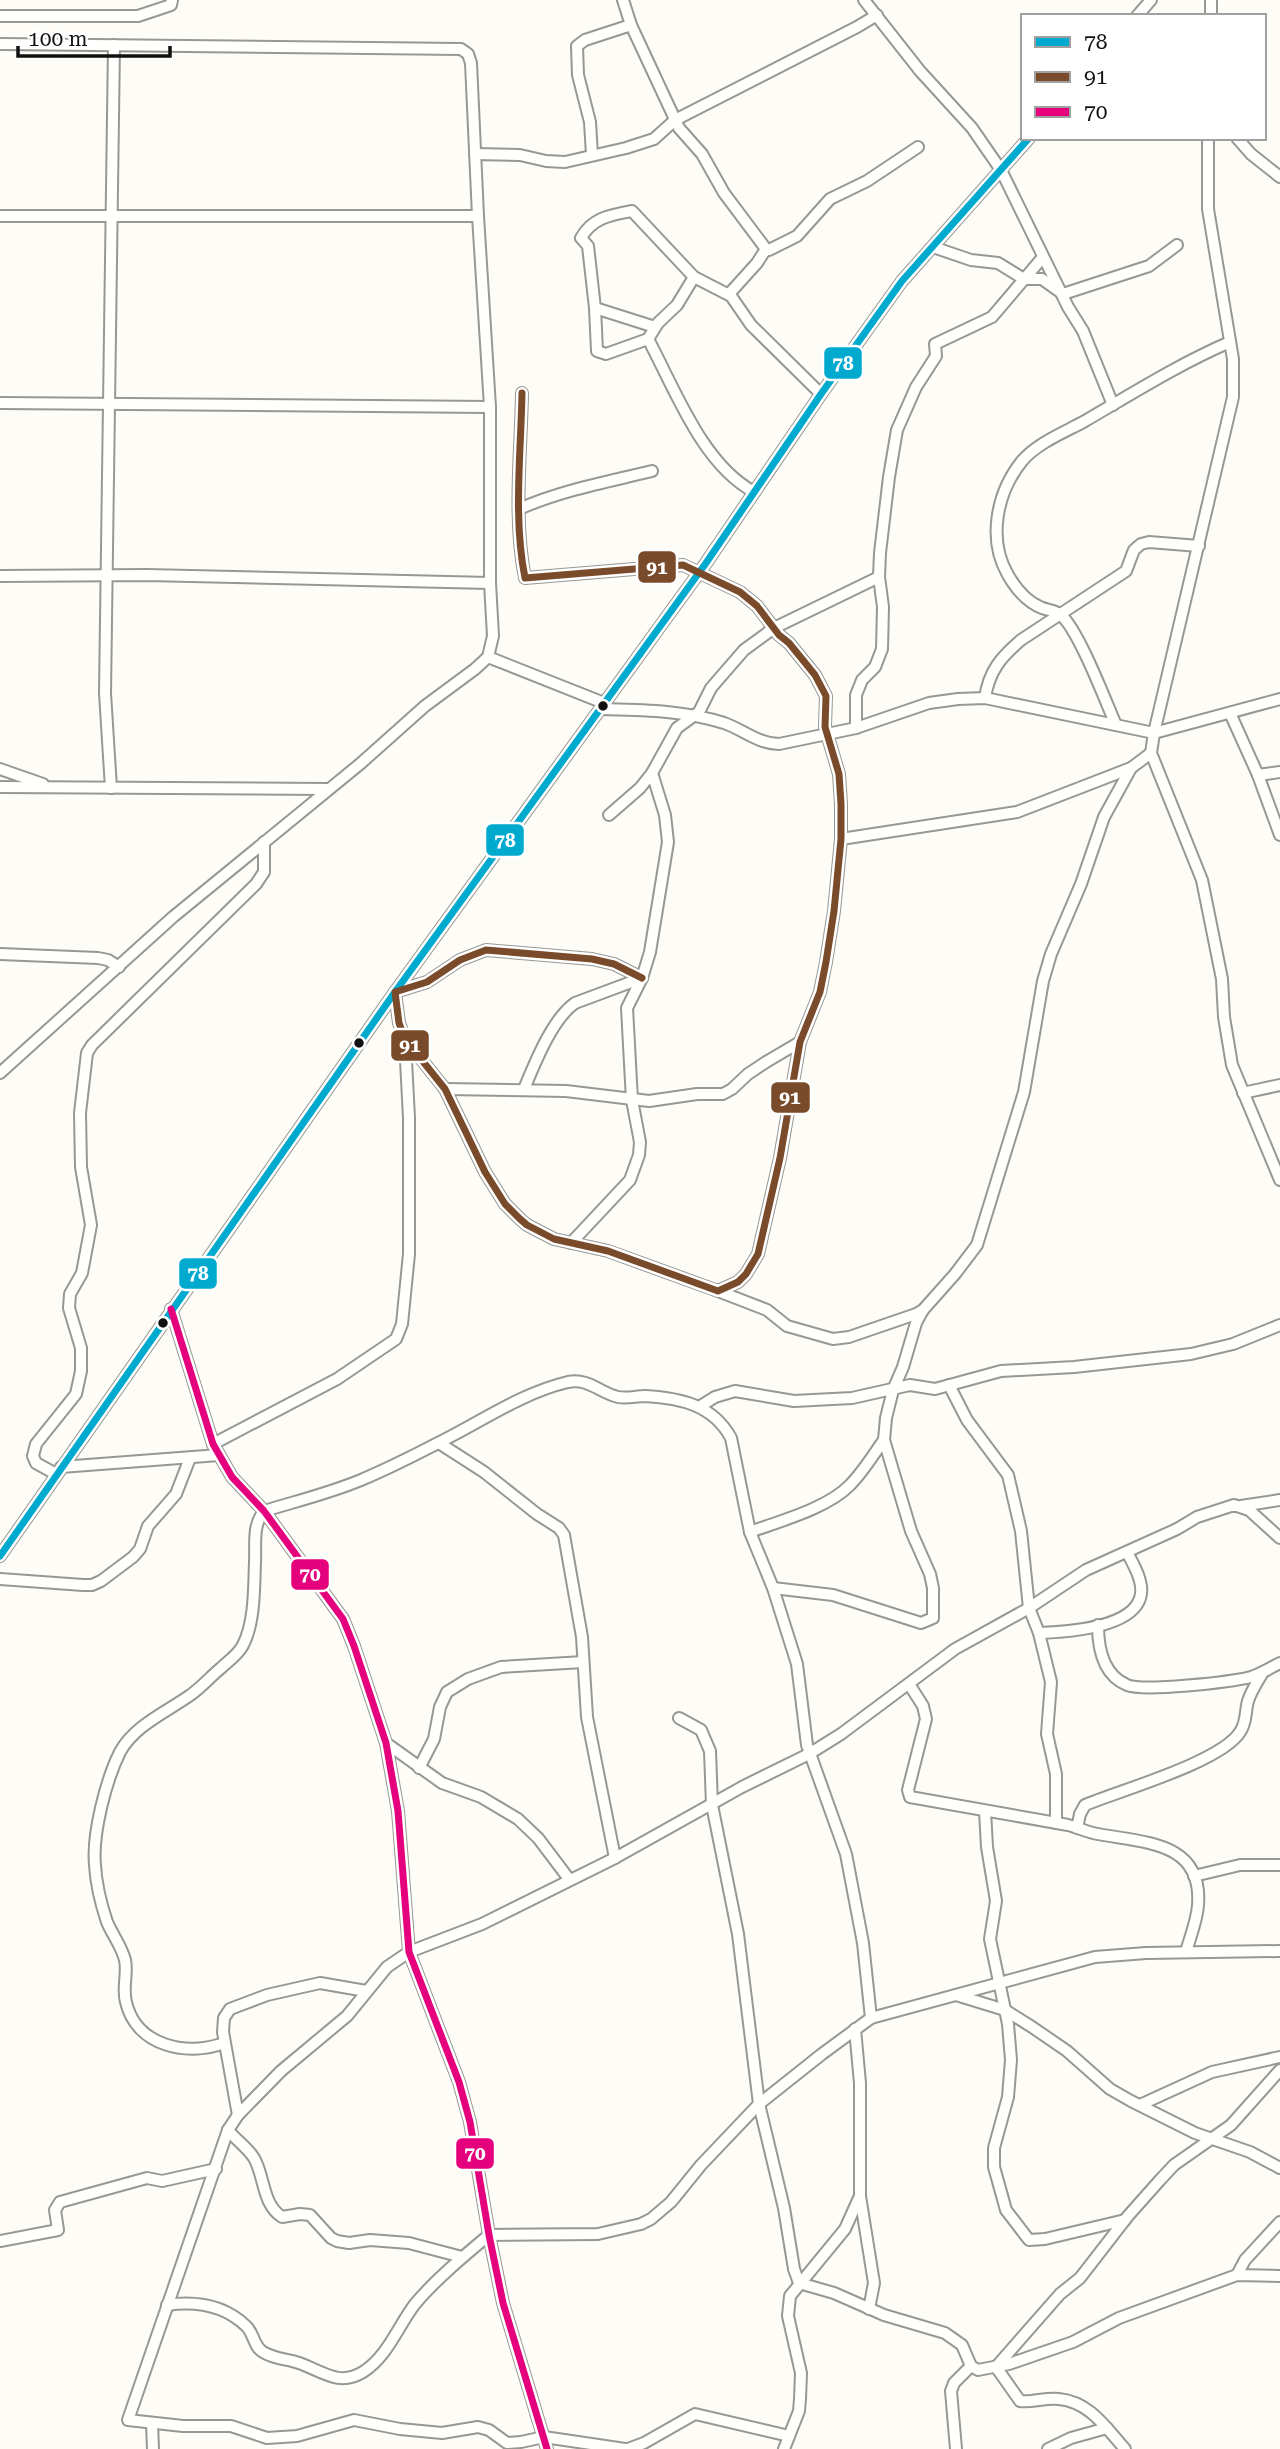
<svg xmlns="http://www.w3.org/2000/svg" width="1280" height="2449" font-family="'Roboto Serif',serif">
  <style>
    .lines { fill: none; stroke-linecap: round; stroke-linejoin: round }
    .minor-casing { stroke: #979795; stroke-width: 14 }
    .minor { stroke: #fffffe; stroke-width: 10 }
    .bus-1-casing { stroke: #fff; stroke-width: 12 }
    .bus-2-casing { stroke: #fff; stroke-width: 12 }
    .bus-3-casing { stroke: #fff; stroke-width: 12 }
    .bus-1 { stroke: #00a9ce; stroke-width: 7 }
    .bus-2 { stroke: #7a4b2a; stroke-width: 7 }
    .bus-3 { stroke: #e5007d; stroke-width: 7 }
    .bus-dot { fill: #111; stroke: #fff; stroke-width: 2.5 }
    .line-badge { stroke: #fff; stroke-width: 2.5 }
    .badge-label { font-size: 19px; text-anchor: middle; font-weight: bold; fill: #fff }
  </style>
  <rect width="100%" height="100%" fill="#fdfcf7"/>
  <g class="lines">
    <g class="minor-casing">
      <g id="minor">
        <path d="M623,0L631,25L679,128L702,154L724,193L766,249L769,250L797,236L830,199L867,181L918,147"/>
        <path d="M864,0L920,71L972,128L1001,170L1068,307L1083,331L1113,405"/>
        <path d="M0,16H138L171,5L172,0"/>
        <path d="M1137,16L1151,0"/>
        <path d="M1211,16V0"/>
        <path d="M0,44L461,49L468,54L471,63L478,216L490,407V583L493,636L488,657L475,669L425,706L360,764L173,917L0,1073"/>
        <path d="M1208,138V209L1233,359V397L1154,733L1151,753L1202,880L1222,979L1224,1017L1232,1065L1280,1180"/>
        <path d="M1237,138L1251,154L1280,177"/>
        <path d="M475,154L520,155L546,161L565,162L626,148L654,139L675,120L857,27L877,15"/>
        <path d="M592,155L590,122L578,75L577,46L585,40L631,25"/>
        <path d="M0,216H478"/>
        <path d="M933,247L971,260L998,263L1024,279H1042L1063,294L1149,266L1177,245"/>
        <path d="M729,294L757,263L766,249"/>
        <path d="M595,308L597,351L606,354L648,339L658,323L677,305L694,277"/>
        <path d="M655,327L595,308L588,246L581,238C592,218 610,215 632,211L694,277L731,296L751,325L821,394"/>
        <path d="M648,339C675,389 702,464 754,492"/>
        <path d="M522,393C521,453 513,518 525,578L683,565L740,592L757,606L779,635L789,643L815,675L826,696L825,727L839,774L841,804V839L834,911L826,962L820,992L800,1042L780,1158L758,1254L746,1274L738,1282L718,1291L608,1251L554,1239L527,1225L520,1219L505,1204L485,1172L445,1089L405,1039L399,1023L395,992L427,982L460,960L486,950L592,959L614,964L642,978"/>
        <path d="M0,403L490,407"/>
        <path d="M519,509C562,490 607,482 652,471"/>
        <path d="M0,576L147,575L490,583"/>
        <path d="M488,657L604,703"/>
        <path d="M985,698C989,671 1001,657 1021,640L1126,571L1134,550L1141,544L1149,542L1199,546"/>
        <path d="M600,709C641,710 684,710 724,723C744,730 756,743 779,744L856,728L929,703L958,699L985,698L1154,733L1280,699"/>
        <path d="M1230,713L1258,775L1280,835"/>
        <path d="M1116,725C1105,700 1079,631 1061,615C1057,611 1048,610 1042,608C1027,602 1016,589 1008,575C987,539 997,492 1022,461C1037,443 1065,432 1085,421C1133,393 1179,364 1230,342"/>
        <path d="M856,728V695L862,680L875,667L882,649L883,607L879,577L880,553L889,477L897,430L916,387L936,356L935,344L992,317L1043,257"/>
        <path d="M0,769L43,784"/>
        <path d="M1258,775L1280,772"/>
        <path d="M0,787L327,789"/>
        <path d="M111,788L105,693L114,45"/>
        <path d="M609,815L640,788L652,773L677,728L699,712L711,688L744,650L774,628L879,577"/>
        <path d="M841,839L1017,812L1131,768L1151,753"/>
        <path d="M0,954L98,958L108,960L119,967"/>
        <path d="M445,1089L566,1091L649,1101L697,1094H723L732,1089L748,1074L766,1062L800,1042"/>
        <path d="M524,1089C535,1063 552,1019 575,1003L642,978"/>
        <path d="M1243,1093L1280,1085"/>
        <path d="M571,1243L630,1180L639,1155L640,1142L632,1100L627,1008L642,978L650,952L668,842L665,815L652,773"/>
        <path d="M718,1291L767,1310L787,1326L833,1339L849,1337L916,1314L923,1310L955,1274L977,1245L1024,1092L1043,981L1051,954L1081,884L1104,817L1131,768"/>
        <path d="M171,1309L213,1444L232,1477L264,1511L343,1619L354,1646L386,1743L398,1811L409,1952L459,2082L470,2122L489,2235L503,2303L547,2449"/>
        <path d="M949,1385L967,1420L1008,1475L1021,1531L1029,1608L1039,1633L1051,1682L1047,1734L1056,1774V1823"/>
        <path d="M699,1407L715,1397L735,1391L794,1401L852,1398L910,1385L935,1389L1001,1371L1074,1367L1191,1354L1233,1344L1280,1325"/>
        <path d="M439,1443L484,1472L537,1514L559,1528L564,1535L582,1637L587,1717L615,1858"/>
        <path d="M213,1444L337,1379L396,1339L402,1324L409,1254V1118L405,1041"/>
        <path d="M61,1467L219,1455"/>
        <path d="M56,1474L36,1463L33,1456L36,1444L76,1394L81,1371V1348L69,1308L70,1294L82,1273L91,1225L81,1167L80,1113L87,1053L92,1045L256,884L264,872V842"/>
        <path d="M1241,1506L1280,1500"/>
        <path d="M750,1532C780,1521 828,1508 850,1485C863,1472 873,1455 884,1440"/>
        <path d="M0,1556L395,992L706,563L821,394L902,281L1029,138"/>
        <path d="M0,1579L83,1585H92L101,1581L133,1557L140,1549L148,1526L176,1494L190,1458"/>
        <path d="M773,1588L833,1595L921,1623L933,1618V1588L930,1574L911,1531L884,1440L886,1418L893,1390L903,1367L916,1323L923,1310"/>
        <path d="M1098,1625C1098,1648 1103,1675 1127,1685C1143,1692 1231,1682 1251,1677C1261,1674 1270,1668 1280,1663"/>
        <path d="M1039,1633C1067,1632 1136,1628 1141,1594C1143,1580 1133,1564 1127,1552"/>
        <path d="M909,1684L923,1706L926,1719L908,1790L910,1797L1068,1825C1076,1827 1085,1831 1093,1833C1140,1843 1203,1839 1198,1905C1197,1921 1190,1937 1186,1952"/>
        <path d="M679,1718L701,1730L710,1751L712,1805L738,1934L759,2104L784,2208L794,2269L799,2283L834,2293L884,2315L945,2333L962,2345L971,2366L978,2370L1009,2364L1073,2342L1119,2318L1237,2275L1280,2276"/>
        <path d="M386,1743L442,1783L481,1797L518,1819L538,1838L569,1879"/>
        <path d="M419,1768L434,1739L440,1707L447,1692L468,1679L501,1667L583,1662"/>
        <path d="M985,1811L987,1847L996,1901L990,1939L1008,2024L1011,2060L1008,2097L994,2148V2167L1006,2210L1029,2240L1045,2239L1125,2220"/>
        <path d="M1077,1828L1080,1814L1085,1805C1121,1790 1221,1762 1240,1732C1247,1722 1245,1711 1248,1701C1251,1691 1258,1681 1263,1672"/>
        <path d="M1194,1876L1240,1865H1280"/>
        <path d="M956,1995L1005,2010L1032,2027L1067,2051L1110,2089L1131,2101L1195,2133L1250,2152L1280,2168"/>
        <path d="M855,2029L860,2083V2196L874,2283L869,2309"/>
        <path d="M224,2043C187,2057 136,2046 126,2002C122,1988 128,1974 125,1960C122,1947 112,1934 107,1922C101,1904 96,1884 95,1865C92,1834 106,1780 120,1752C134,1726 166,1712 189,1696C201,1688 210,1677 221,1668C228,1661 238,1655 243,1645C255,1622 254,1587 255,1562C256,1544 252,1526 264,1511C297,1501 330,1493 361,1480C387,1469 413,1456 438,1443C481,1422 521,1393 568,1382C589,1378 600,1393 618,1397C627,1399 636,1396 645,1396C681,1398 713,1405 731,1438L750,1532L773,1588L797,1664L807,1745L846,1854L863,1943L871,2018"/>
        <path d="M1142,2104L1212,2072L1280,2057"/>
        <path d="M238,2115L223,2032L224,2018L230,2009L267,1995L320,1983L366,1991"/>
        <path d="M228,2130C236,2140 248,2148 254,2158C265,2177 262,2204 282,2217L300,2214L310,2215L331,2238L337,2241L349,2243L370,2240L409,2243L462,2257"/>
        <path d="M0,2241L58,2230L55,2210L60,2202L147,2178L162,2181L216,2169"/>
        <path d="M1237,2275L1245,2260L1280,2222"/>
        <path d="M167,2305C195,2301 224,2305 246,2326C254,2333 253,2346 263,2352C274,2359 287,2359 299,2363C322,2371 339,2387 363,2372C388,2356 398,2326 415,2304C435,2280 465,2255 489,2235L598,2234L641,2224L651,2219L671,2202L701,2165L759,2104L822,2054L871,2018L1095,1957L1146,1953L1280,1951"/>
        <path d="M152,2423L153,2449"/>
        <path d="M625,2449L544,2437L521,2442L507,2443L489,2430L478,2427L442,2433L400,2429L354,2420L297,2436L267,2438L231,2426H183L128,2420L228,2130L238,2115L281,2071L347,2016L387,1967L409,1952L482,1924L615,1858L742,1787L809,1754L841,1734L955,1649L1029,1608L1086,1570L1177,1529L1197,1517L1234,1505L1249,1510L1280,1538"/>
        <path d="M628,2449L644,2443L695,2414L789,2436"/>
        <path d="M784,2449L799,2411L800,2399L801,2373L788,2316L790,2296L845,2229L859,2198"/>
        <path d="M956,2449L951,2391L954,2383L971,2366"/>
        <path d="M1048,2449L1071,2438L1107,2428"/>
        <path d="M1125,2449C1106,2428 1090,2402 1059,2399C1046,2397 1032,2403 1020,2401L996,2367L1060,2294L1080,2278L1128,2216L1160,2180L1174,2165L1231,2125L1280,2070"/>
      </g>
    </g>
    <use href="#minor" class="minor"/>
    <g class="bus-1-casing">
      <path id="bus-1" d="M0,1556L395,992L706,563L821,394L902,281L1029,138"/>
    </g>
    <g class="bus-2-casing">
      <path id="bus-2" d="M522,393C521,453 513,518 525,578L683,565L740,592L757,606L779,635L789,643L815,675L826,696L825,727L839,774L841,804V839L834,911L826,962L820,992L800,1042L780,1158L758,1254L746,1274L738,1282L718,1291L608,1251L554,1239L527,1225L520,1219L505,1204L485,1172L445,1089L405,1039L399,1023L395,992L427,982L460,960L486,950L592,959L614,964L642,978"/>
    </g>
    <g class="bus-3-casing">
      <path id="bus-3" d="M171,1309L213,1444L232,1477L264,1511L343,1619L354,1646L386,1743L398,1811L409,1952L459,2082L470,2122L489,2235L503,2303L547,2449"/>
    </g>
    <use href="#bus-1" class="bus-1"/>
    <use href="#bus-2" class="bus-2"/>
    <use href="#bus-3" class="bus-3"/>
  </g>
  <g class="bus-dot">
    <circle cx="603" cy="706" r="6"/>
    <circle cx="359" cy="1043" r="6"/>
    <circle cx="163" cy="1323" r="6"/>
  </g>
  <g class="line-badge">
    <rect x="823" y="346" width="40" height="34" rx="7" fill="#00a9ce"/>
    <rect x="637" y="550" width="40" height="34" rx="7" fill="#7a4b2a"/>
    <rect x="485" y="823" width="40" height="34" rx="7" fill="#00a9ce"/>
    <rect x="390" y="1029" width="40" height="33" rx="7" fill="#7a4b2a"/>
    <rect x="770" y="1081" width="41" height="33" rx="7" fill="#7a4b2a"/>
    <rect x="178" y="1257" width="40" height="33" rx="7" fill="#00a9ce"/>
    <rect x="290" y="1558" width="40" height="33" rx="7" fill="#e5007d"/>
    <rect x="455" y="2137" width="40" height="33" rx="7" fill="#e5007d"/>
  </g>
  <g class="badge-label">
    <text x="843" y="370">78</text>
    <text x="657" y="574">91</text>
    <text x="505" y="847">78</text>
    <text x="410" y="1052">91</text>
    <text x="790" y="1104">91</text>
    <text x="198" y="1280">78</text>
    <text x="310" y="1581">70</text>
    <text x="475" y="2160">70</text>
  </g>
  <rect x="1021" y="14" width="245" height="126" fill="#ffffff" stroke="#a0a0a0" stroke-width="2"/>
  <rect x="1035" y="37" width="35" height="10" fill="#00a9ce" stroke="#a0a0a0" stroke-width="2"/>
  <text x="1084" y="49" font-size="21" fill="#111111">78</text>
  <rect x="1035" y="72" width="35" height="10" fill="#7a4b2a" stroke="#a0a0a0" stroke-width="2"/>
  <text x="1084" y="84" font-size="21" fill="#111111">91</text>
  <rect x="1035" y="107" width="35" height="10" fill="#e5007d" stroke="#a0a0a0" stroke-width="2"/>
  <text x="1084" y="119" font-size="21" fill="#111111">70</text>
  <path d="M18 46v10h152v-10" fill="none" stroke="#111111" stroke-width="3.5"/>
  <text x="28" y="46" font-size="21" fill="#111111" stroke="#ffffff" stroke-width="5" paint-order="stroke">100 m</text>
</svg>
